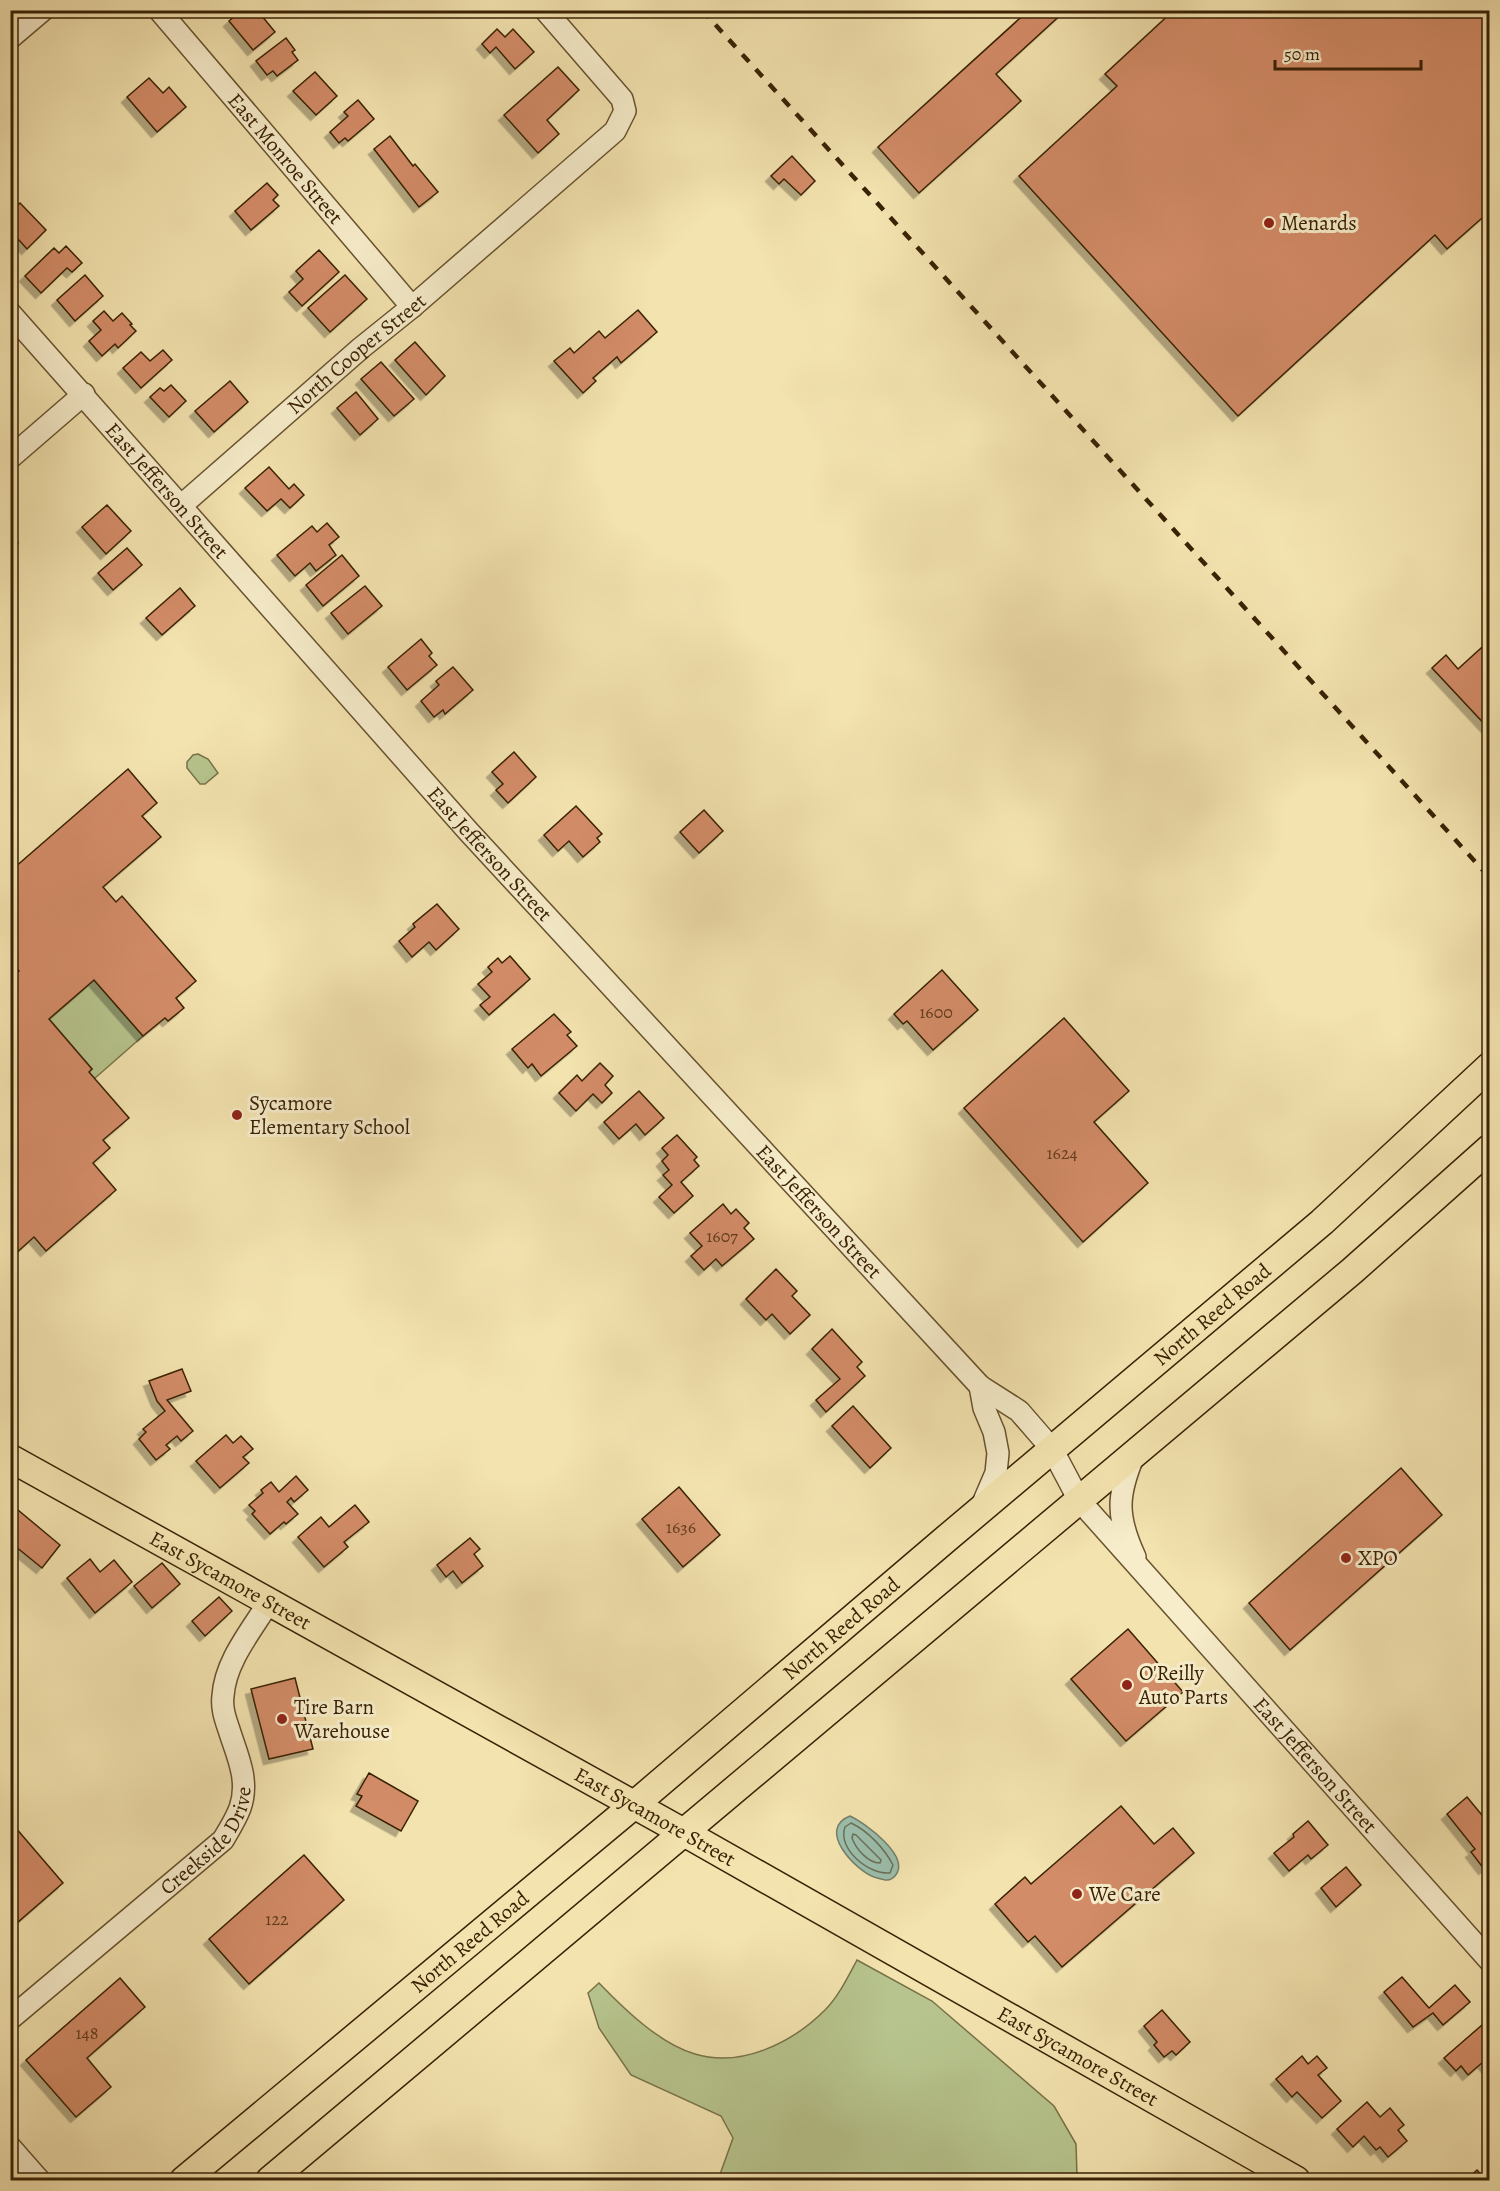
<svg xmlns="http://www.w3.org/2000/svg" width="1500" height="2191" font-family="Alegreya,serif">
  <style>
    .green { fill: #b7c48d; stroke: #787248; stroke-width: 1.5 }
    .water { fill: #9bbeac; stroke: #747f69; stroke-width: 1.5 }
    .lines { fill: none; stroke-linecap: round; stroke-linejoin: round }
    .shore { stroke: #6a7058; stroke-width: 1.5 }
    .building { fill: #d38c67; stroke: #392104; stroke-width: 1.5; filter: url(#shadow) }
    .minor-casing { stroke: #68522f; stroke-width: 24 }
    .major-casing { stroke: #392104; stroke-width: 30 }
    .minor { stroke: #f7edcb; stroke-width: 21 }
    .major { stroke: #f3e3af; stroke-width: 27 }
    .rail { stroke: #392104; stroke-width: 4.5; stroke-dasharray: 10 10; stroke-linecap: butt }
    .poi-dot { fill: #8f2418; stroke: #f7edcb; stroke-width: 2 }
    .labels { text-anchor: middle; stroke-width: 6; stroke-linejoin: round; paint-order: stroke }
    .number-label { font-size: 18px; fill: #603c1d }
    .street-label { font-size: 21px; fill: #392104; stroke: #f7edcb }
    .poi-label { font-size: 21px; fill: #392104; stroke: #f7edcb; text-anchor: start }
  </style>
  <defs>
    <filter id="shadow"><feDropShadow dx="-5.5" dy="5.5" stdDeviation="0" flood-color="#0004"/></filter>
  </defs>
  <rect width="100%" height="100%" fill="#f3e3af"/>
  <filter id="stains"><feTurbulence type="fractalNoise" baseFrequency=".00333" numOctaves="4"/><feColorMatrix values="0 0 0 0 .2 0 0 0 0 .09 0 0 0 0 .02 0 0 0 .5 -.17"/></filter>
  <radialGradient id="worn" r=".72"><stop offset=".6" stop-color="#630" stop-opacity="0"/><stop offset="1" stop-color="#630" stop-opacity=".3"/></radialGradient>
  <g class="green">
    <path d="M198,754L208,759L218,773L205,784H200L187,768V762L193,755Z"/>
    <path d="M94,980L143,1036L94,1079L89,1072L92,1069L49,1019Z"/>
    <path d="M857,1960L932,2001L1054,2106L1076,2144L1077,2176L1074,2180H718L733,2138L721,2116L631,2075L599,2028L588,1993L599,1983C624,2009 660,2044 695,2054C741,2068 792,2043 825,2010C838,1997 848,1977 857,1960Z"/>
  </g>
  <path class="water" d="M850,1816C865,1823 912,1857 895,1876C889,1883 882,1879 874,1877C855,1870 816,1829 850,1816Z"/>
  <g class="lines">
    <g class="shore">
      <path d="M851,1823C868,1831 884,1848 893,1865L890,1873C869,1875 837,1849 845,1827Z"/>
      <path d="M853,1834L856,1835L881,1860L880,1863C868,1863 856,1849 852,1838Z"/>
    </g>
  </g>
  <g class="building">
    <path d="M242,10H257L275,32L253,50L229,21Z"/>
    <path d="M1029,10H1066L996,74L1021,101L919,193L878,147Z"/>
    <path d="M1174,10H1238L1241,14L1244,10H1490V211L1447,249L1435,235L1238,416L1019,176L1117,86L1105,74Z"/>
    <path d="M497,29L505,37L513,29L534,52L515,69L496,47L490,53L482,44Z"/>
    <path d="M286,38L295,50L292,52L298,60L277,76L273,71L267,75L256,61Z"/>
    <path d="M558,67L579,90L547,120L559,134L538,153L504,115Z"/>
    <path d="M315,72L337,96L316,115L293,91Z"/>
    <path d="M149,78L163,93L169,87L186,107L157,132L127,97Z"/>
    <path d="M358,100L374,119L348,141L345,138L339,143L330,132L348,116L344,112Z"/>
    <path d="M390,136L413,166L415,164L438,192L419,207L374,149Z"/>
    <path d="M792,156L815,181L801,195L784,179L779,184L771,176Z"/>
    <path d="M267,183L278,195L273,200L279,206L251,230L235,211Z"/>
    <path d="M20,203L46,230L27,249L19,240L10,248V212Z"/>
    <path d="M66,246L82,263L72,272L67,268L41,293L25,276L54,248L59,253Z"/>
    <path d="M319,250L339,272L302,306L289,292L303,279L296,271Z"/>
    <path d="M85,275L103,296L75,321L57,300Z"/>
    <path d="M345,275L367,299L330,332L308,308Z"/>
    <path d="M638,310L657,332L621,363L617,357L593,378L596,381L583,393L554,361L570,348L574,353L599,331L605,338Z"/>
    <path d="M104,311L113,321L122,313L132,324L130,325L136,331L118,348L115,344L102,356L89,341L101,330L93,321Z"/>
    <path d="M415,342L445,376L426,395L395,360Z"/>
    <path d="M163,350L172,360L141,388L123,368L141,352L150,361Z"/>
    <path d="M381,362L414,399L394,416L361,379Z"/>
    <path d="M230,381L248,402L214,432L195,411Z"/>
    <path d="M171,385L186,401L169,417L150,397L160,388L164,391Z"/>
    <path d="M356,392L378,419L360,435L337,408Z"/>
    <path d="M269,467L289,489L294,484L304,495L290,508L281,499L267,511L245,488Z"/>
    <path d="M107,505L131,531L106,554L82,527Z"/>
    <path d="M327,523L339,537L329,545L336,555L316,571L310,563L295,576L277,555L312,526L317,532Z"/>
    <path d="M10,534L18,543L10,549Z"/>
    <path d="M127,548L142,565L113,590L98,573Z"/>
    <path d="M342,555L359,576L323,606L306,585Z"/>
    <path d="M365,586L382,606L348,634L331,613Z"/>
    <path d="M180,588L195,606L162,635L146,618Z"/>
    <path d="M421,639L432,653L429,656L437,665L407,690L388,667Z"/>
    <path d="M1490,640V730L1432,668L1446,655L1458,669Z"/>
    <path d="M453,667L473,690L445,714L443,710L434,717L421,701L439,685L436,681Z"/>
    <path d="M514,752L536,777L508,803L496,790L503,784L492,772Z"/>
    <path d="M128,769L157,803L142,816L161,837L103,887L116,902L122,896L196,981L176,998L184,1008L168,1021L165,1018L143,1036L94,980L49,1019L92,1069L89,1072L129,1118L103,1140L110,1148L93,1163L116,1190L46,1251L34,1237L14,1255L10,1251V978L19,971L12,964L10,965V864L14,868Z"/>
    <path d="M576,806L602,834L597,838L600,842L583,857L569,841L558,851L544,835Z"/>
    <path d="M704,810L723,831L699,853L680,832Z"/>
    <path d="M437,904L459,929L436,950L429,942L412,957L399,941L415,927L413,924Z"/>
    <path d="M510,956L530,979L489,1015L480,1005L490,997L478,984L492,972L488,967L498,958L502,963Z"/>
    <path d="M942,970L978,1010L933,1050L907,1021L903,1024L894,1014Z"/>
    <path d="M554,1014L571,1032L567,1035L577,1046L541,1076L532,1064L528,1068L512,1049Z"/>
    <path d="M1064,1018L1129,1091L1094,1122L1148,1183L1083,1242L964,1108Z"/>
    <path d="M600,1063L613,1076L605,1085L612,1093L602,1103L593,1094L576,1111L559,1093L577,1075L582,1081Z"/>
    <path d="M639,1091L664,1118L645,1135L636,1124L619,1139L604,1122Z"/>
    <path d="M677,1135L697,1157L694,1160L699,1166L681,1182L693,1196L674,1213L659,1197L672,1185L663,1175L669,1170L662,1161L668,1155L662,1148Z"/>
    <path d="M723,1204L731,1214L736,1209L749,1223L744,1228L754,1239L722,1266L716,1259L704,1270L691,1256L702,1246L690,1233Z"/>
    <path d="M776,1269L797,1291L792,1296L810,1315L790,1334L772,1314L766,1320L746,1299Z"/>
    <path d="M832,1329L862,1362L857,1367L865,1376L826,1412L816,1400L840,1379L812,1349Z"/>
    <path d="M182,1369L191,1391L167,1400L193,1431L181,1441L177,1436L166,1445L170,1449L156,1460L139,1439L146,1432L143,1429L165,1411L157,1401L149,1381Z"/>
    <path d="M853,1406L891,1448L870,1468L832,1426Z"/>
    <path d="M226,1435L233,1443L241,1436L253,1449L243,1457L249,1463L220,1488L196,1461Z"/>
    <path d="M1401,1468L1442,1515L1290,1650L1249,1603Z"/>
    <path d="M296,1476L308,1490L294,1502L291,1498L287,1502L298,1514L286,1524L284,1522L270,1534L252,1514L255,1511L249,1505L263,1493L261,1490L271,1482L279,1492Z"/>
    <path d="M679,1487L720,1535L683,1567L642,1519Z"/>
    <path d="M12,1505L60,1545L42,1568L10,1542Z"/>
    <path d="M355,1505L369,1522L344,1542L348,1547L324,1567L298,1537L321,1517L329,1527Z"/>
    <path d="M470,1538L480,1549L474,1554L483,1566L462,1583L453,1571L446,1577L437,1565Z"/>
    <path d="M90,1559L100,1572L114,1560L132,1582L95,1613L67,1578Z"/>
    <path d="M162,1563L180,1584L152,1608L134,1586Z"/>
    <path d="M219,1597L232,1611L205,1636L192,1621Z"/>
    <path d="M1128,1629L1183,1692L1126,1741L1071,1679Z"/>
    <path d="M295,1678L313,1749L269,1759L251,1689Z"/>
    <path d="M369,1773L418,1801L401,1831L356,1806L362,1796L357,1794Z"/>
    <path d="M1467,1797L1486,1820L1490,1817V1865L1484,1869L1471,1852L1475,1849L1447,1814Z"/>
    <path d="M1121,1806L1154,1844L1173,1828L1194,1853L1062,1967L1035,1936L1028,1942L995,1904L1025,1877L1031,1884Z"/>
    <path d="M1308,1821L1328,1845L1311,1859L1308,1855L1289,1871L1274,1853L1294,1837L1293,1834Z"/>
    <path d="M15,1827L63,1883L10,1929V1831Z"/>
    <path d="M304,1855L344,1900L249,1984L209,1939Z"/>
    <path d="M1346,1867L1361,1885L1336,1907L1321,1888Z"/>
    <path d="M1402,1977L1429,2008L1455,1985L1470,2002L1443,2025L1433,2013L1413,2027L1384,1992Z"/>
    <path d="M120,1978L145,2007L87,2058L111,2087L76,2117L26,2060Z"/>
    <path d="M1162,2010L1190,2042L1176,2055L1172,2051L1164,2057L1154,2045L1157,2042L1144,2026Z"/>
    <path d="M1482,2025L1490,2033V2066L1488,2068L1483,2062L1468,2075L1461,2066L1456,2071L1444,2058Z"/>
    <path d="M1302,2056L1308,2064L1317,2056L1327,2068L1318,2075L1341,2101L1322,2118L1297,2092L1292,2097L1276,2079Z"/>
    <path d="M1367,2102L1380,2117L1390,2108L1404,2125L1398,2130L1407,2141L1388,2157L1380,2147L1376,2150L1364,2136L1353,2147L1337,2129Z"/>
    <path d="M1477,2170L1486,2180L1487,2179L1489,2180H1466Z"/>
  </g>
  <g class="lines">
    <g class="minor-casing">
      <g id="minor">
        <path id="s1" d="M159,10L412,307"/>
        <path d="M10,38L43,10"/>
        <path id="s2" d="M10,313L468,831L980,1386L1019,1411L1052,1449L1079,1500L1490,1961"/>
        <path d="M10,458L84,394"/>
        <path id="s3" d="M182,505L361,348L412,307L615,131L625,111L622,99L545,10"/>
        <path d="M980,1386L984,1408L994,1432L998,1453L996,1473L981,1508"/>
        <path d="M1134,1455C1117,1495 1116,1516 1135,1557"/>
        <path id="s4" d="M10,2019L223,1840C229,1830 236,1819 240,1808C249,1783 239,1759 231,1736C227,1723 221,1710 223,1696C225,1662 251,1631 269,1602"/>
        <path d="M10,2147L39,2180"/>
      </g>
    </g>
    <g class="major-casing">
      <g id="major">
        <path id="s5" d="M10,1458L683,1832L1296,2180"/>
        <path id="s6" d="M184,2180L634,1805L947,1538L1322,1222L1490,1066"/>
        <path d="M270,2180L1352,1271L1490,1148"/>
      </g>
    </g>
    <use href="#minor" class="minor"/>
    <use href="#major" class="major"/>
    <path class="rail" d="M702,10L1490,878"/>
  </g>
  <g class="poi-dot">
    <circle cx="1269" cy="223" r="6"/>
    <circle cx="237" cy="1115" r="6"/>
    <circle cx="1346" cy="1558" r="6"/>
    <circle cx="1127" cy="1685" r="6"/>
    <circle cx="282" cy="1719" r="6"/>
    <circle cx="1077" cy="1894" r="6"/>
  </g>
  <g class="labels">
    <g class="number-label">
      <text x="936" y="1018">1600</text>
      <text x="1062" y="1159">1624</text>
      <text x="722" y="1242">1607</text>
      <text x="681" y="1533">1636</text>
      <text x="277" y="1925">122</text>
      <text x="87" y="2039">148</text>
    </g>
    <g class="street-label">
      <text dy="7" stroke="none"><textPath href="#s1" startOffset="195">East Monroe Street</textPath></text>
      <text dy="7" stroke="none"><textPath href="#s3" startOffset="231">North Cooper Street</textPath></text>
      <text dy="7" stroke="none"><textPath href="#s2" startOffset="237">East Jefferson Street</textPath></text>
      <text dy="7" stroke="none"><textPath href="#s2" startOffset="723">East Jefferson Street</textPath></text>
      <text dy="7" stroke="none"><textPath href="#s2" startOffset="1209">East Jefferson Street</textPath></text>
      <text dy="7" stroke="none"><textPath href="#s6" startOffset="1344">North Reed Road</textPath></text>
      <text dy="7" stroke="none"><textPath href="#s5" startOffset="252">East Sycamore Street</textPath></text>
      <text dy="7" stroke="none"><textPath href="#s6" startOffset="858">North Reed Road</textPath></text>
      <text dy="7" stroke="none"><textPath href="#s2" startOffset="1956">East Jefferson Street</textPath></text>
      <text dy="7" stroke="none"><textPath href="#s5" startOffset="738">East Sycamore Street</textPath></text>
      <text dy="7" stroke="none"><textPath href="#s4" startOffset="268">Creekside Drive</textPath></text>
      <text dy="7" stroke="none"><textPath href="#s6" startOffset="372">North Reed Road</textPath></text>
      <text dy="7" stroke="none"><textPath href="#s5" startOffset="1224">East Sycamore Street</textPath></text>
    </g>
    <g class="poi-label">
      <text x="1281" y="230">Menards</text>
      <text x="249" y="1110">Sycamore<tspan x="249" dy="24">Elementary School</tspan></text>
      <text x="1358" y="1565">XPO</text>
      <text x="1139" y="1680">O'Reilly<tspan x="1139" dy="24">Auto Parts</tspan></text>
      <text x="294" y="1714">Tire Barn<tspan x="294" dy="24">Warehouse</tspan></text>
      <text x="1089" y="1901">We Care</text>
    </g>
  </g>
  <rect width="1500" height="2191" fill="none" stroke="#f3e3af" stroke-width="36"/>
  <rect x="12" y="12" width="1476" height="2167" fill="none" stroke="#392104" stroke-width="3"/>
  <rect x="18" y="18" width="1464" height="2155" fill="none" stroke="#392104" stroke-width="1.5"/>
  <path d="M1275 60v9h146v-9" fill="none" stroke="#392104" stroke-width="3"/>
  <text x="1284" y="60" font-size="18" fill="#392104" stroke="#f7edcb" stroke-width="4.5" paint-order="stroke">50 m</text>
  <rect width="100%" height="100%" filter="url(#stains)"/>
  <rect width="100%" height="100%" fill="url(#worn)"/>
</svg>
